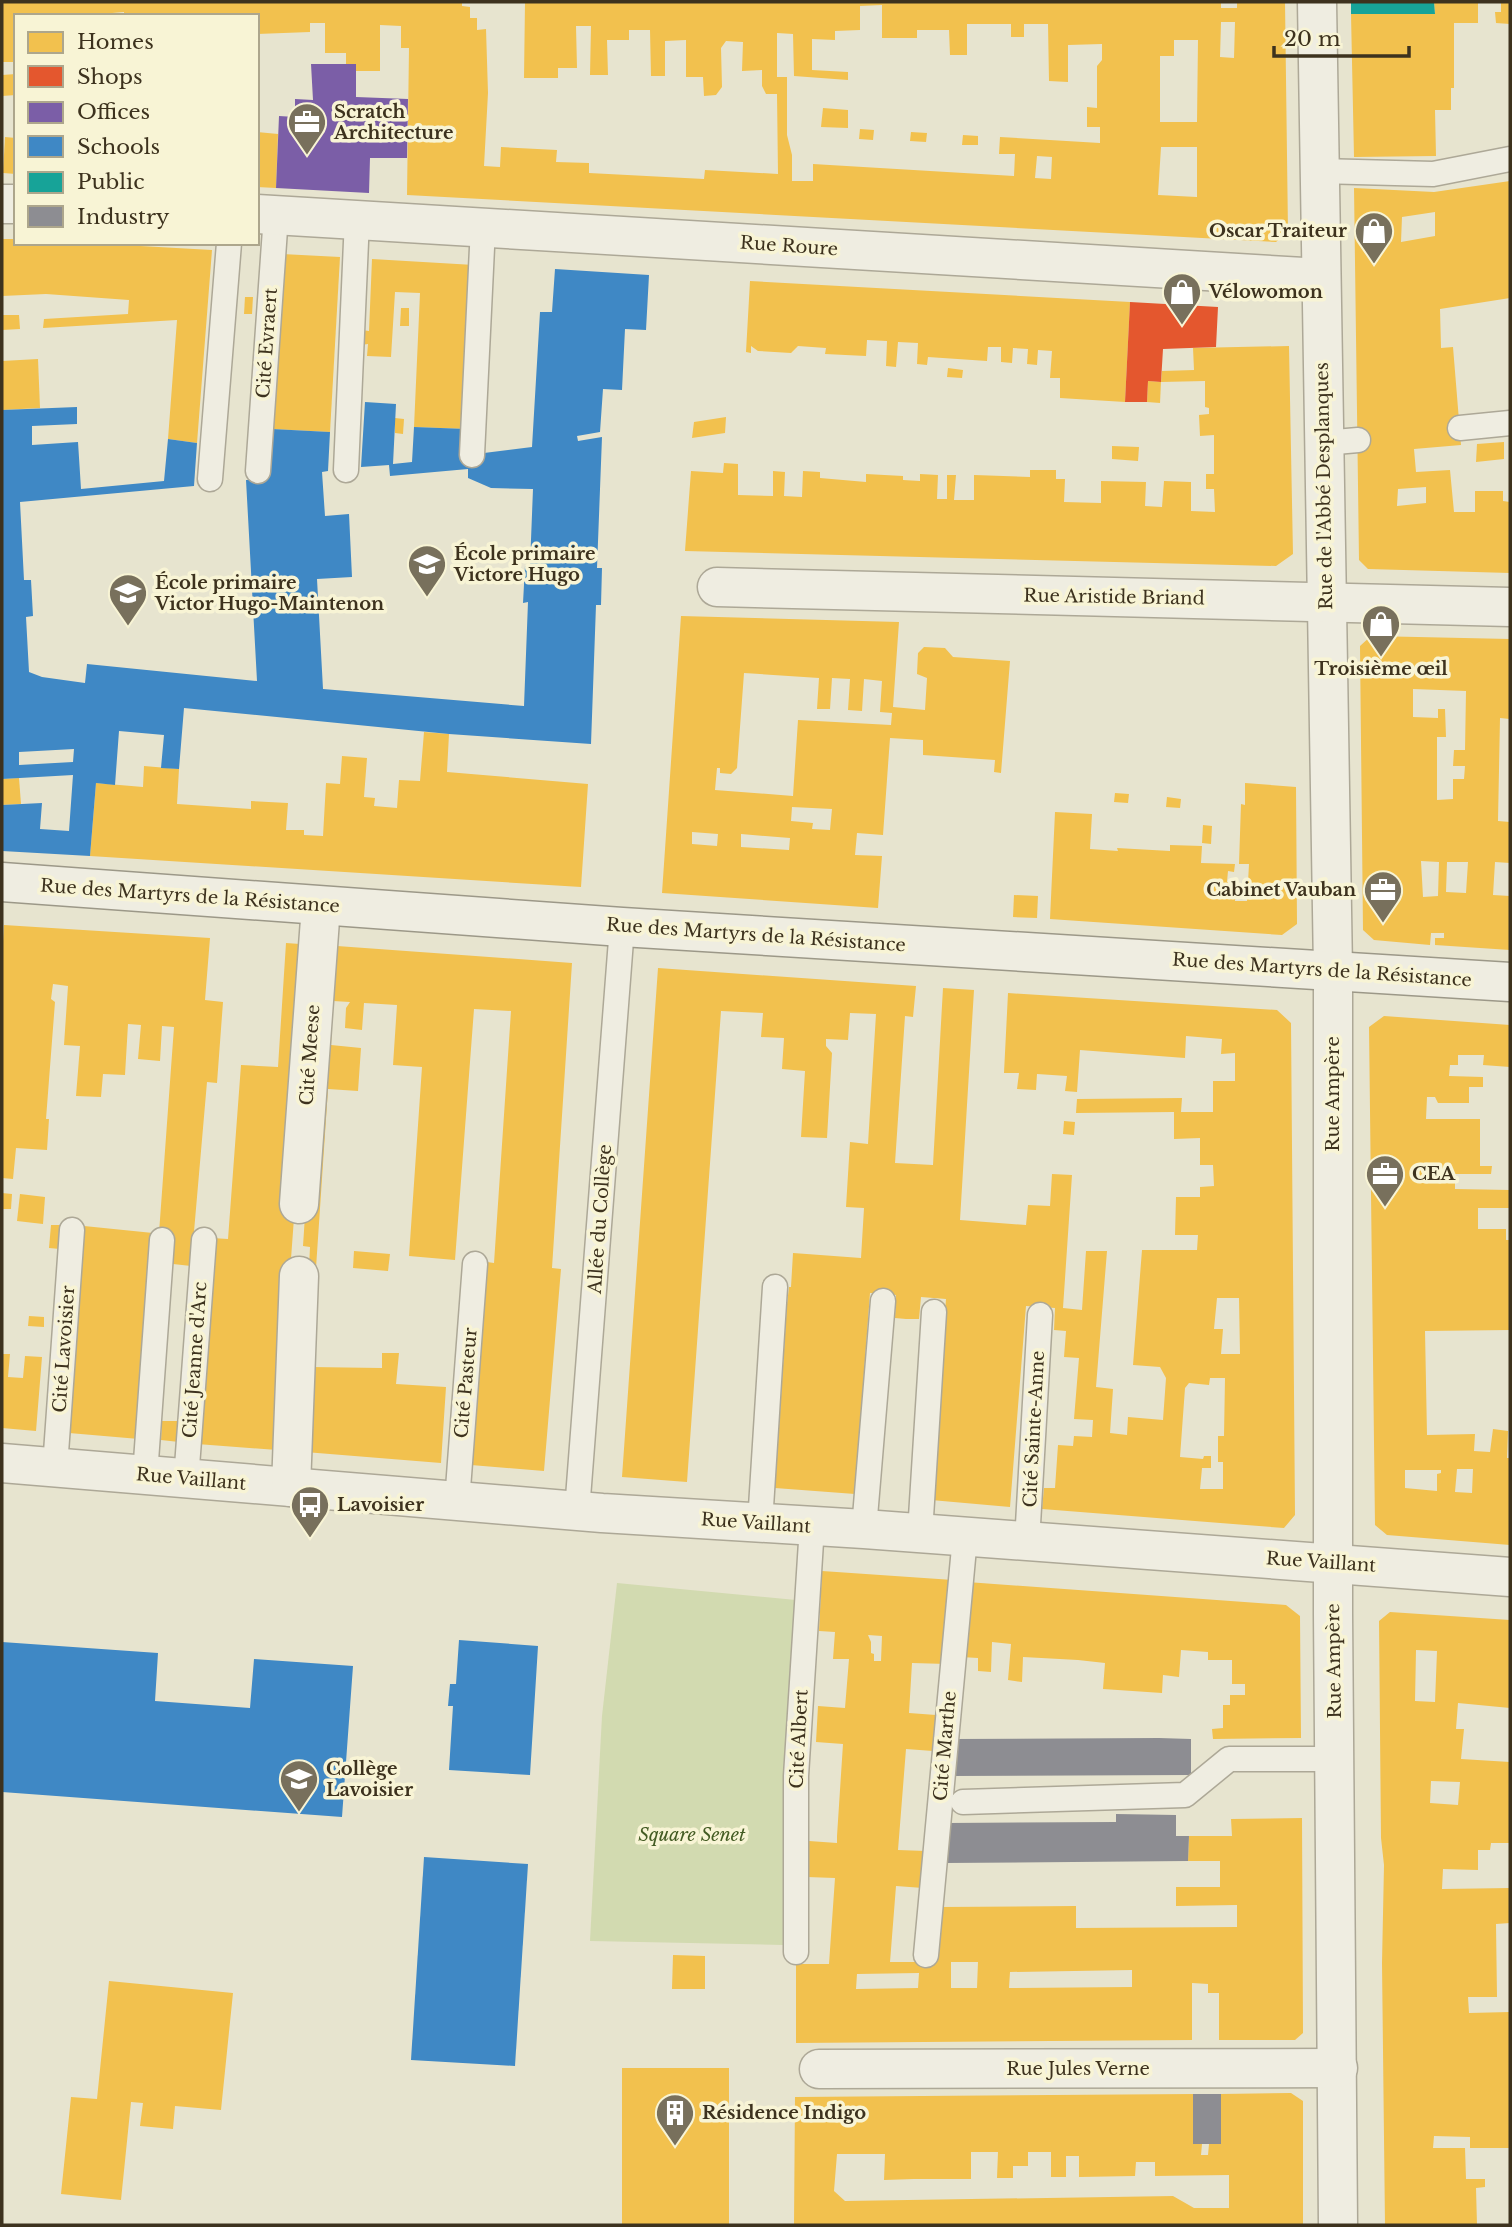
<svg xmlns="http://www.w3.org/2000/svg" width="1512" height="2227" font-family="'Libre Baskerville',serif">
  <style>
    .green { fill: #d2dab0 }
    .homes { fill: #f2c14e; fill-rule: evenodd }
    .shops { fill: #e4572e }
    .offices { fill: #7b5ea7 }
    .schools { fill: #3f88c5; fill-rule: evenodd }
    .public { fill: #17a398 }
    .industry { fill: #8d8d92 }
    .lines { fill: none; stroke-linecap: round; stroke-linejoin: round }
    .lane-casing { stroke: #ada897; stroke-width: 27 }
    .street-casing { stroke: #ada897; stroke-width: 41 }
    .secondary-casing { stroke: #9c9888; stroke-width: 41 }
    .lane { stroke: #efede1; stroke-width: 24 }
    .street { stroke: #efede1; stroke-width: 38 }
    .secondary { stroke: #efede1; stroke-width: 38 }
    .labels { text-anchor: middle; stroke-width: 7; stroke-linejoin: round; paint-order: stroke }
    .poi-label { font-size: 18px; font-weight: bold; fill: #3d321e; stroke: #f8f4d5; text-anchor: start }
    .street-label { font-size: 18px; fill: #3d321e; stroke: #f8f4d5 }
    .park-label { font-size: 18px; font-style: italic; fill: #435b23; stroke: #f8f4d5 }
  </style>
  <rect width="100%" height="100%" fill="#e7e4cf"/>
  <path class="green" d="M617,1583L796,1600L783,1945L590,1941L602,1716Z"/>
  <g class="homes">
    <path d="M2,2H462V6L470,7V18H477V30L486,29L488,93L484,166L500,167L501,147L557,150L556,162L589,163V173L704,179L705,170L778,174L777,94H766L762,86V70L742,71L743,42L726,41L721,48L722,87L716,95L704,96L703,77H686V40L665,41V76H651L650,30H629V40H607L608,75H590L591,26H576L577,68H558V78H524L525,2H1221V8H1237V2H1285L1288,232L1276,242L407,195L409,48H401V26L380,25V71H356V64L346,65V53H325V23H310V32L257,34V16H124V12L100,14L101,16H16V62H2ZM882,5V38H917V30H949L950,55H967V24H1011V37H1024V24H1048L1049,81L1068,82V45L1102,44V60L1097,66V108L1087,107V127H1100V143L1000,137L999,154H1015L1014,176L813,164V181H792V155L787,135V77H777V33L793,34L794,76L848,80V72L812,70V39L835,40V31L860,30V6ZM1221,22H1235L1234,58L1220,57ZM1174,40H1198L1197,122H1160V56H1174ZM1161,147H1197V197L1158,195ZM1037,156L1052,157L1051,179L1035,178Z"/>
    <path d="M1434,2H1478V23H1454V88H1451V110H1435L1436,156L1354,157L1351,14H1435Z"/>
    <path d="M1501,2H1510V24L1496,23L1495,12H1501Z"/>
    <path d="M16,74V95L2,96V75Z"/>
    <path d="M823,108L848,110V128L821,127Z"/>
    <path d="M860,129L874,130L873,140L859,139Z"/>
    <path d="M257,132L278,134L276,188L257,187Z"/>
    <path d="M911,132L927,133L926,142L910,141Z"/>
    <path d="M963,135L978,136V145H962Z"/>
    <path d="M5,137L16,138V174L3,173Z"/>
    <path d="M1510,181V298L1440,309L1441,348L1453,347L1461,445L1414,449L1416,472L1450,470L1454,512H1475V491H1503V501L1510,502V573L1368,569L1359,560L1354,188L1434,192ZM1435,212V236L1401,242L1402,217ZM1426,487V503L1397,506L1398,489Z"/>
    <path d="M2,239H16V243H87L212,250L197,443L168,439L177,320L43,328L44,319L128,314L129,300L46,294L2,296Z"/>
    <path d="M282,254L340,257L330,432L272,429Z"/>
    <path d="M372,259L474,265L467,429L414,427L420,293L395,292L391,357L367,356L368,344L361,345L362,330L369,331Z"/>
    <path d="M750,281L1130,302L1125,402L1060,398V378H1050L1052,351L1038,350L1037,365L1027,364L1028,349L1013,348L1012,363L1001,362V347H988L987,361L928,357L927,365L917,364L918,343L898,342L896,367L886,366L887,341L867,340L866,356L825,354L826,348L798,346L791,353L758,351L751,346V353L746,352Z"/>
    <path d="M245,297H253L252,314H244Z"/>
    <path d="M401,308H409V326H400Z"/>
    <path d="M2,315H19L20,329L2,330Z"/>
    <path d="M1289,346L1293,554L1276,566L685,551L691,471L723,473L724,463L738,464V495L773,496V471L785,472L784,496L802,497L803,471L820,472V478L866,482V474L903,476V480L920,481V474L938,475L937,499H947V475H956L954,500H974V475L1030,477V470H1056V479H1065L1064,502L1101,503V481L1146,482L1145,506L1162,507L1164,481L1191,482V511L1215,512L1214,489H1206V474H1214V435L1200,436L1199,415L1209,414V408L1205,407V381L1161,382L1162,371L1194,370L1193,348Z"/>
    <path d="M38,359L40,408L2,410V361Z"/>
    <path d="M948,368L963,370L962,378L947,377Z"/>
    <path d="M1148,381L1161,382L1160,403L1147,402Z"/>
    <path d="M726,417L725,433L692,438L694,422Z"/>
    <path d="M395,418L404,419L403,434L395,433Z"/>
    <path d="M1504,442V459L1476,462L1477,444Z"/>
    <path d="M1112,446L1139,447L1138,461L1112,459Z"/>
    <path d="M681,616L899,622L893,707L925,710L927,678L917,674L918,653L924,647L945,648L953,657L1010,661L1001,773L994,772L995,760L923,755V740L890,738L883,835L857,833L855,855L882,856L878,908L662,893ZM744,673L819,678L817,709H830L832,678L850,679L848,710L862,711L864,679L882,681L880,712L892,713L891,725L798,720L793,796L715,790L717,768H720V773L731,774L737,768ZM792,807L832,809L830,830L812,829L813,823L791,821ZM692,832L718,834L717,846L692,844ZM741,834L790,838L789,850L741,847Z"/>
    <path d="M1371,636L1510,639V719L1500,718L1498,821L1510,822V863L1495,862L1493,895L1510,896V950L1435,945V938H1444V933H1431L1430,945L1374,940L1363,930L1360,646ZM1413,689L1466,691L1465,750H1454L1453,766H1465L1464,779H1453V799L1437,800V737H1446L1445,709H1438V718L1413,717ZM1421,861L1439,862L1438,896L1423,897ZM1447,862H1468L1466,893L1446,892Z"/>
    <path d="M424,732L449,734L447,772L588,784L581,887L90,856L96,783L143,787L144,766L179,769L177,804L251,809V801L288,803L286,830H304V835L323,836L326,783L340,784L342,756L367,758L364,797L375,798L374,806L397,808L399,780L420,781Z"/>
    <path d="M19,778L21,804L2,805V779Z"/>
    <path d="M1245,783L1296,787L1297,924L1282,935L1050,919L1055,812L1092,814L1090,849L1118,851L1117,848L1170,851V845L1202,846L1201,863L1235,864L1234,872L1228,871L1227,882H1236L1235,901H1247L1249,864H1239L1241,804L1245,805Z"/>
    <path d="M1115,793L1129,794L1128,803L1114,802Z"/>
    <path d="M1167,797L1181,799L1180,808L1166,807Z"/>
    <path d="M1203,825L1212,826L1211,844L1202,843Z"/>
    <path d="M1014,895L1038,896L1037,918L1013,917Z"/>
    <path d="M4,925L210,938L205,1000L223,1002L217,1083L207,1082L191,1266L173,1264L174,1235L159,1233L174,1027L162,1026L160,1061L138,1059L141,1025L128,1024L125,1075L103,1074L101,1097L76,1096L80,1046L64,1045L68,986L53,984L51,999L55,1002L46,1119H49L47,1150L16,1148L13,1179L2,1178V958Z"/>
    <path d="M286,943L314,945L277,1450L197,1444L212,1238L228,1239L241,1065L278,1067Z"/>
    <path d="M337,946L572,963L552,1268L561,1269L544,1471L471,1465L487,1262L494,1263L511,1011L474,1009L455,1260L409,1256L422,1067L393,1065L397,1005L364,1003L362,1030L345,1028L346,1008L350,1002L333,1001L331,1045L361,1048L358,1091L328,1089L316,1268L309,1267L310,1247L303,1246L320,989L334,990Z"/>
    <path d="M658,968L916,986L913,1017L905,1016L895,1163L933,1165L943,988L974,990L960,1220L1026,1225L1028,1205L1050,1206L1052,1174L1072,1175L1063,1308L1082,1310L1086,1251H1107L1096,1387L1113,1389L1110,1433L1127,1435L1128,1417L1163,1420L1166,1378L1160,1367L1133,1365L1142,1250H1197L1198,1235H1175L1176,1197H1200V1187L1214,1186L1213,1165H1200V1138L1174,1139V1112L1076,1113L1077,1099L1182,1098L1181,1112H1213V1081H1235V1053L1221,1054L1222,1039L1186,1036L1185,1058L1080,1050L1077,1092L1065,1091L1067,1076L1037,1074L1036,1090L1017,1089L1019,1073H1004L1008,993L1277,1010L1291,1023L1295,1515L1284,1528L1042,1509L1044,1488H1055L1058,1445L1073,1446L1074,1436L1092,1437L1093,1420L1074,1419L1079,1358L1064,1357L1066,1331L1054,1330L1055,1308L1026,1306L1010,1507L931,1500L946,1299L921,1297L919,1319H906L895,1318L896,1295L870,1293L855,1494L775,1488L787,1304L789,1287H791L793,1253L861,1258L864,1208L846,1207L850,1142L868,1144L876,1014L850,1013L848,1040L826,1039V1046L832,1053L827,1138L801,1137L805,1071L782,1069L784,1038L761,1037L763,1013L721,1011L687,1482L622,1477ZM1217,1298H1239L1240,1354H1221L1223,1329H1214ZM1210,1378H1225L1224,1436H1218V1462H1223V1489H1200L1202,1468H1211V1456H1204L1203,1459L1180,1457L1185,1388L1189,1383L1209,1385Z"/>
    <path d="M1384,1016L1510,1025V1067L1483,1065L1484,1055H1458V1065H1450L1449,1076L1483,1077V1087H1469V1103H1438L1435,1097H1427L1426,1119H1480V1166H1492L1491,1174H1455V1189L1510,1190V1208H1478V1229H1506V1240H1510V1330L1425,1331L1427,1435L1475,1434L1474,1451L1490,1452L1493,1429L1508,1431L1507,1458H1510V1545L1387,1535L1375,1525L1369,1027ZM1457,1469H1473L1472,1493L1455,1492ZM1405,1470H1441V1473L1437,1474V1491L1405,1488Z"/>
    <path d="M1064,1121L1075,1122L1074,1135L1063,1134Z"/>
    <path d="M2,1193L12,1194L11,1209H2Z"/>
    <path d="M20,1194L45,1197L43,1224L17,1221Z"/>
    <path d="M51,1225H61L60,1249L49,1248Z"/>
    <path d="M84,1226L153,1233L139,1439L69,1433Z"/>
    <path d="M354,1251L390,1254L388,1271L353,1268Z"/>
    <path d="M29,1316L44,1317V1327L28,1326Z"/>
    <path d="M382,1353H399L396,1384L446,1387L441,1463L305,1452L310,1367L382,1368Z"/>
    <path d="M2,1354H10L8,1377L23,1378L25,1356L42,1357L36,1431L2,1428Z"/>
    <path d="M162,1421H180L179,1442L161,1440Z"/>
    <path d="M822,1571L953,1580L947,1664L912,1663L909,1713L936,1715L933,1751L906,1749L898,1850L926,1851L923,1888L896,1886L890,1962H936L940,1907L1076,1906V1928L1237,1927V1905L1176,1906V1887H1220V1861H1188L1189,1836H1232L1231,1819L1302,1818L1303,2033L1295,2040H1219V1993H1208V1984L1192,1983V2040L796,2043V1964H829L835,1878L807,1877L809,1841L837,1843V1836L843,1744L816,1742L818,1706L845,1708L849,1659H833L835,1632L819,1631ZM868,1635L882,1636L881,1661H874V1654L871,1653V1642ZM951,1962H978L977,1988H951ZM1132,1970V1987L1009,1988L1010,1972ZM919,1973L918,1988L856,1989L857,1974Z"/>
    <path d="M967,1582L1286,1605L1300,1616L1301,1738L1213,1739L1212,1729L1223,1728V1705H1230V1695H1245V1684H1232V1660H1208V1652L1181,1650L1179,1677L1163,1675L1162,1693L1103,1689L1105,1663L1078,1660L1023,1657L1022,1682L1008,1680L1011,1644L992,1642L991,1672L978,1671V1658L961,1657Z"/>
    <path d="M1390,1612L1510,1620V1708L1458,1703L1456,1729H1464L1461,1759L1510,1762V1843H1491L1490,1850H1478V1870L1443,1869L1442,1889L1510,1888V1923L1496,1924L1497,1997H1468L1469,2013L1510,2012V2148H1470V2137L1434,2136L1433,2148H1465L1466,2179H1485V2187L1476,2188L1477,2225H1385L1382,1963L1384,1865L1381,1838L1379,1621ZM1416,1650L1437,1651L1435,1702L1415,1701ZM1431,1781L1460,1782L1458,1805L1430,1803Z"/>
    <path d="M673,1955L705,1956V1989H672Z"/>
    <path d="M109,1981L233,1993L221,2110L175,2106L173,2129L140,2126L143,2103L131,2102L121,2200L61,2194L71,2097L97,2099Z"/>
    <rect x="622" y="2068" width="107" height="157"/>
    <path d="M1291,2093L1303,2101V2225H794L795,2097L1193,2094V2144H1202L1201,2155H1208L1209,2144H1221V2094ZM971,2152H998L997,2178H1013V2166H1028V2152H1051V2177H1066V2156H1079V2177L1135,2176L1136,2162H1155V2176L1229,2175V2208H1194L1173,2196L845,2201L834,2191L837,2154H885L884,2180L914,2179H971Z"/>
  </g>
  <path class="shops" d="M1130,302L1218,307L1216,347L1163,349L1161,382L1148,381L1147,402H1125Z"/>
  <path class="offices" d="M311,64H356V97L408,99L407,158H370L369,193L276,188L279,116L295,117V99L313,100Z"/>
  <g class="schools">
    <path d="M555,269L649,275L646,330L625,329L622,390L603,389L600,432L577,436L578,441L602,437L597,568H602L601,605H596L591,744L449,734L184,708L179,769L161,768L164,735L119,731L115,785L96,783L90,856L2,851V805L42,803L40,829L69,831L73,775L2,779V410L77,407V424L32,426V445L78,442L81,489L164,481L168,439L197,443L194,486L20,502L24,580H31L33,616L26,617L29,672L42,677L85,683L87,664L257,681L246,480L269,478L272,429L330,432L328,471L322,472L325,516L349,514L352,577L317,579L323,689L524,706L528,602L523,603L525,566L530,565L533,489L491,488L468,478V469L390,476L389,465L361,467L365,402L396,404L393,464L412,462L414,427L467,429L476,454L532,447L540,312H552ZM74,749L73,762L19,765V752Z"/>
    <path d="M459,1640L538,1646L530,1775L449,1770L453,1706H448L450,1684H456Z"/>
    <path d="M2,1642L158,1653L155,1701L250,1708L254,1659L353,1666L342,1817L2,1792Z"/>
    <path d="M424,1857L528,1864L515,2066L411,2060Z"/>
  </g>
  <path class="public" d="M1351,2H1434L1435,14H1351Z"/>
  <g class="industry">
    <path d="M1159,1738L1191,1739V1775L951,1776L954,1739Z"/>
    <path d="M1116,1814L1176,1815V1836H1189L1188,1861L944,1863L947,1823L1116,1822Z"/>
    <rect x="1193" y="2094" width="28" height="50"/>
  </g>
  <g class="lines">
    <g class="lane-casing">
      <g id="lane">
        <path d="M1319,171L1433,174L1510,159"/>
        <path d="M1460,428L1510,423"/>
        <path d="M1324,443L1358,440"/>
        <path d="M472,455L483,227"/>
        <path d="M346,470L357,219"/>
        <path d="M258,471L276,215"/>
        <path d="M210,479L229,243"/>
        <path d="M55,1467L72,1230"/>
        <path d="M145,1475L162,1240"/>
        <path d="M186,1480L204,1240"/>
        <path d="M457,1502L475,1264"/>
        <path d="M577,1511L622,927"/>
        <path d="M760,1523L775,1287"/>
        <path d="M864,1529L883,1301"/>
        <path d="M920,1533L934,1312"/>
        <path d="M1027,1542L1040,1315"/>
        <path d="M963,1802L1185,1795L1229,1759H1335"/>
        <path d="M796,1952V1776L812,1526"/>
        <path d="M926,1955L965,1537"/>
      </g>
    </g>
    <g class="street-casing">
      <g id="street">
        <path d="M1317,2L1333,970V1614L1338,2225"/>
        <path d="M2,204H16"/>
        <path d="M257,214L1321,278"/>
        <path d="M717,587L1510,607"/>
        <path d="M299,1204L321,906"/>
        <path d="M2,1463L602,1513L864,1529L1510,1577"/>
        <path d="M291,1487L299,1276"/>
        <path d="M819,2069L1338,2068"/>
      </g>
    </g>
    <g class="secondary-casing">
      <path id="secondary" d="M2,882L622,927L1510,982"/>
    </g>
    <use href="#lane" class="lane"/>
    <use href="#street" class="street"/>
    <use href="#secondary" class="secondary"/>
  </g>
  <defs>
    <g id="office-pin" transform="scale(2.0125)"><path d="M0 17L-7.5 6A9.5 9.5 0 1 1 7.5 6Z" fill="#78705c" stroke="#f8f4d5"/><path d="M-6-3h4V-5.5h4V-3h4V5H-6ZM-1-4.5V-3h2v-1.5ZM-6 0V1H6V0Z" fill="#fff"/></g>
    <g id="shop-pin" transform="scale(2.0125)"><path d="M0 17L-7.5 6A9.5 9.5 0 1 1 7.5 6Z" fill="#78705c" stroke="#f8f4d5"/><path d="M-5-2.5h2.3a2.7 3.5 0 0 1 5.4 0H5L5.5 6h-11ZM-1.5-2.5h3a1.5 2.3 0 0 0-3 0Z" fill="#fff"/></g>
    <g id="school-pin" transform="scale(2.0125)"><path d="M0 17L-7.5 6A9.5 9.5 0 1 1 7.5 6Z" fill="#78705c" stroke="#f8f4d5"/><path d="M0-5L7-2L0 1L-7-2ZM-4 1L0 2.5L4 1V4Q0 6-4 4Z" fill="#fff"/></g>
    <g id="bus-pin" transform="scale(2.0125)"><path d="M0 17L-7.5 6A9.5 9.5 0 1 1 7.5 6Z" fill="#78705c" stroke="#f8f4d5"/><path d="M-5-6H5V4H4V6H2V4H-2V6H-4V4H-5ZM-3.5-4V0h7V-4ZM-3.5 1.2v1.5H-2V1.2ZM2 1.2v1.5H3.5V1.2Z" fill="#fff"/></g>
    <g id="building-pin" transform="scale(2.0125)"><path d="M0 17L-7.5 6A9.5 9.5 0 1 1 7.5 6Z" fill="#78705c" stroke="#f8f4d5"/><path d="M-4-6H4V6H1V3H-1V6H-4ZM-2.5-4.3h1.7v1.8h-1.7ZM.8-4.3h1.7v1.8H.8ZM-2.5-1h1.7V.8h-1.7ZM.8-1h1.7V.8H.8Z" fill="#fff"/></g>
  </defs>
  <g fill-rule="evenodd">
    <use href="#office-pin" x="307" y="122"/>
    <use href="#shop-pin" x="1374" y="231"/>
    <use href="#shop-pin" x="1182" y="292"/>
    <use href="#school-pin" x="427" y="564"/>
    <use href="#school-pin" x="128" y="593"/>
    <use href="#shop-pin" x="1381" y="624"/>
    <use href="#office-pin" x="1383" y="890"/>
    <use href="#office-pin" x="1385" y="1174"/>
    <use href="#bus-pin" x="310" y="1505"/>
    <use href="#school-pin" x="299" y="1779"/>
    <use href="#building-pin" x="675" y="2113"/>
  </g>
  <g class="labels">
    <g class="poi-label">
      <text x="334" y="118">Scratch<tspan x="334" dy="21">Architecture</tspan></text>
      <text x="1347" y="237" text-anchor="end">Oscar Traiteur</text>
      <text x="1209" y="298">Vélowomon</text>
      <text x="454" y="560">École primaire<tspan x="454" dy="21">Victore Hugo</tspan></text>
      <text x="155" y="589">École primaire<tspan x="155" dy="21">Victor Hugo-Maintenon</tspan></text>
      <text x="1381" y="675" text-anchor="middle">Troisième œil</text>
      <text x="1356" y="896" text-anchor="end">Cabinet Vauban</text>
      <text x="1412" y="1180">CEA</text>
      <text x="337" y="1511">Lavoisier</text>
      <text x="326" y="1775">Collège<tspan x="326" dy="21">Lavoisier</tspan></text>
      <text x="702" y="2119">Résidence Indigo</text>
    </g>
    <g class="street-label">
      <text transform="translate(789 246) rotate(4)" y="6">Rue Roure</text>
      <text transform="translate(267 343) rotate(-86)" y="6">Cité Evraert</text>
      <text transform="translate(1324 486) rotate(-91)" y="6">Rue de l'Abbé Desplanques</text>
      <text transform="translate(1114 597) rotate(1)" y="6">Rue Aristide Briand</text>
      <text transform="translate(190 896) rotate(4)" y="6">Rue des Martyrs de la Résistance</text>
      <text transform="translate(756 935) rotate(4)" y="6">Rue des Martyrs de la Résistance</text>
      <text transform="translate(1322 970) rotate(4)" y="6">Rue des Martyrs de la Résistance</text>
      <text transform="translate(310 1055) rotate(-86)" y="6">Cité Meese</text>
      <text transform="translate(1333 1094) rotate(-90)" y="6">Rue Ampère</text>
      <text transform="translate(600 1219) rotate(-86)" y="6">Allée du Collège</text>
      <text transform="translate(64 1349) rotate(-86)" y="6">Cité Lavoisier</text>
      <text transform="translate(195 1360) rotate(-86)" y="6">Cité Jeanne d'Arc</text>
      <text transform="translate(466 1383) rotate(-85)" y="6">Cité Pasteur</text>
      <text transform="translate(1034 1429) rotate(-87)" y="6">Cité Sainte-Anne</text>
      <text transform="translate(191 1479) rotate(5)" y="6">Rue Vaillant</text>
      <text transform="translate(756 1523) rotate(4)" y="6">Rue Vaillant</text>
      <text transform="translate(1321 1562) rotate(4)" y="6">Rue Vaillant</text>
      <text transform="translate(1334 1661) rotate(-91)" y="6">Rue Ampère</text>
      <text transform="translate(799 1739) rotate(-87)" y="6">Cité Albert</text>
      <text transform="translate(945 1746) rotate(-85)" y="6">Cité Marthe</text>
      <text x="1078" y="2075">Rue Jules Verne</text>
    </g>
    <g class="park-label">
      <text x="692" y="1841">Square Senet</text>
    </g>
  </g>
  <rect width="1512" height="2227" fill="none" stroke="#3d321e" stroke-width="7"/>
  <rect x="14" y="14" width="245" height="231" fill="#f8f4d5" stroke="#ada68c" stroke-width="2"/>
  <rect x="28" y="32" width="35" height="21" fill="#f2c14e" stroke="#ada68c" stroke-width="2"/>
  <text x="77" y="49" font-size="21" fill="#3d321e">Homes</text>
  <rect x="28" y="66" width="35" height="21" fill="#e4572e" stroke="#ada68c" stroke-width="2"/>
  <text x="77" y="84" font-size="21" fill="#3d321e">Shops</text>
  <rect x="28" y="102" width="35" height="21" fill="#7b5ea7" stroke="#ada68c" stroke-width="2"/>
  <text x="77" y="119" font-size="21" fill="#3d321e">Offices</text>
  <rect x="28" y="136" width="35" height="21" fill="#3f88c5" stroke="#ada68c" stroke-width="2"/>
  <text x="77" y="154" font-size="21" fill="#3d321e">Schools</text>
  <rect x="28" y="172" width="35" height="21" fill="#17a398" stroke="#ada68c" stroke-width="2"/>
  <text x="77" y="189" font-size="21" fill="#3d321e">Public</text>
  <rect x="28" y="206" width="35" height="21" fill="#8d8d92" stroke="#ada68c" stroke-width="2"/>
  <text x="77" y="224" font-size="21" fill="#3d321e">Industry</text>
  <path d="M1274 46v10h135v-10" fill="none" stroke="#3d321e" stroke-width="3.5"/>
  <text x="1284" y="46" font-size="21" fill="#3d321e" stroke="#f8f4d5" stroke-width="5" paint-order="stroke">20 m</text>
</svg>
